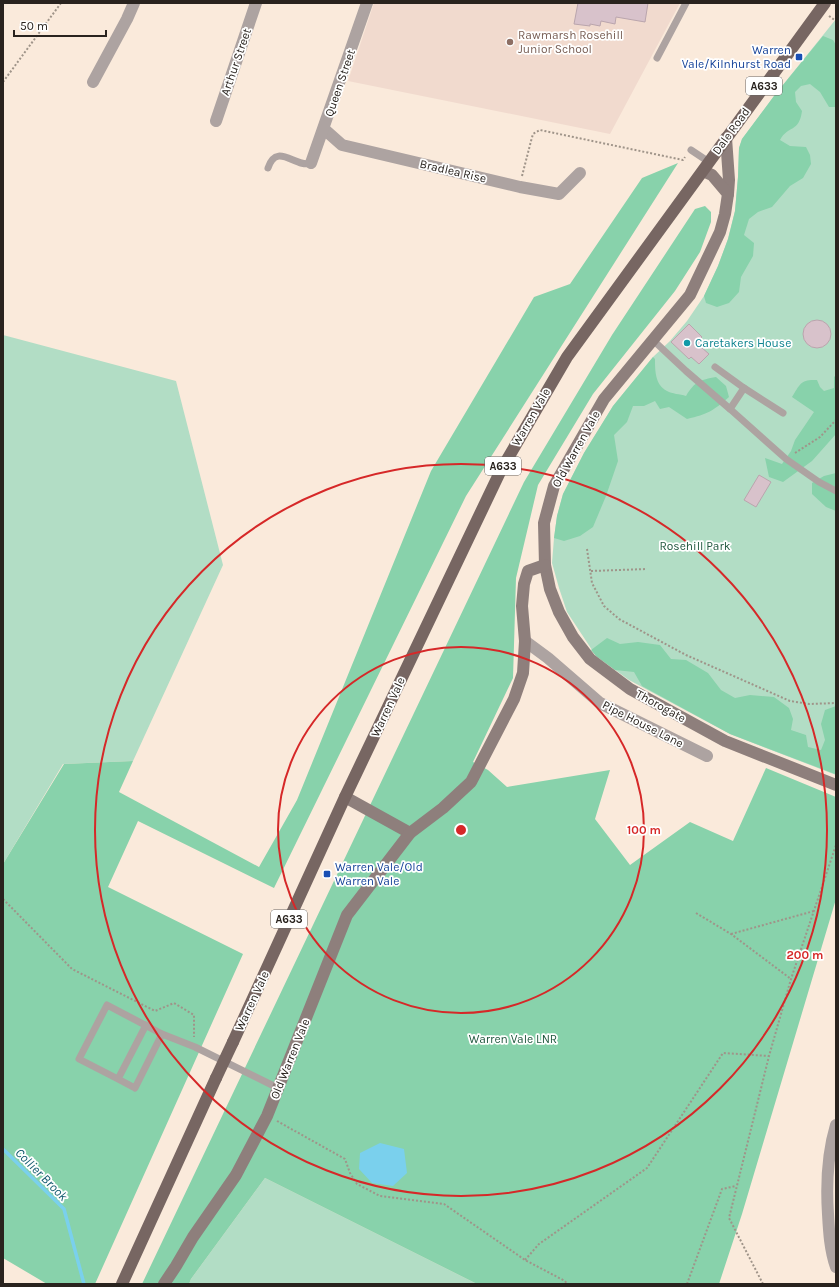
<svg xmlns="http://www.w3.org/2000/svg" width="839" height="1287" font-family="Karla,sans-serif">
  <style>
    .education { fill: #f1dace }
    .green { fill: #b2ddc5 }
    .forest { fill: #88d2ab }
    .water { fill: #7ad0ed }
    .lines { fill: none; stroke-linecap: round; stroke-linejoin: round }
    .stream { stroke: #7ad0ed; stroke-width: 3.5 }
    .building { fill: #d8c2cb; stroke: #baa5ad }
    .path { stroke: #9f9489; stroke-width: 2; stroke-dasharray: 2 2; stroke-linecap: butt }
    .lane { stroke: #ada3a1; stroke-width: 7 }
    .street { stroke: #ada3a1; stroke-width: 12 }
    .secondary { stroke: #8e7f7c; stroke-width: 12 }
    .primary { stroke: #776662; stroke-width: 12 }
    .primary-bridge { stroke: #776662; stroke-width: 12 }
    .ring { fill: none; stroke: #d62828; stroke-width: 2 }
    .education-dot { fill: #8d6e63; stroke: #fff; stroke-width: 1.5 }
    .transit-dot { fill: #1a4fb4; stroke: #fff; stroke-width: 1.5 }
    .culture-dot { fill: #0f9aa8; stroke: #fff; stroke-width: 1.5 }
    .labels { text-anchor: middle; stroke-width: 3.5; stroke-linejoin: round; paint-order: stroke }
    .shield { fill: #fff; stroke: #696562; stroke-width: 1 }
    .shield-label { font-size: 11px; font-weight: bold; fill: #29231e }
    .education-label { font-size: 12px; fill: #785e54; stroke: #fff; text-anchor: start }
    .transit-label { font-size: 12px; fill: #164399; stroke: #fff; text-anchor: end }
    .street-label { font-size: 12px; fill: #29231e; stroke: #fff }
    .culture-label { font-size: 12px; fill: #0d838f; stroke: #fff; text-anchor: start }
    .park-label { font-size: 12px; fill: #1f573d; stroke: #fff }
    .water-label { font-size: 13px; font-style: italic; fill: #125a6e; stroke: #fff }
    .centre { fill: #d62828; stroke: #fff; stroke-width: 2 }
    .ring-label { font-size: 12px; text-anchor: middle; font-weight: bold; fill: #d62828; stroke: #fff; stroke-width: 3.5; stroke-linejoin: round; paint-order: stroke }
  </style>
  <rect width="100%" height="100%" fill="#faeadb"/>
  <path class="education" d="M374,3H680L610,134L348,81Z"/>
  <g class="green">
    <path d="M836,19V775L730,734L629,680L596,656L567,612L559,588L552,563L554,538L557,516L563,494L584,453L613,406L653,357L670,341L687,321L704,296L718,266L728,239L735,211L738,177L739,148L742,139L774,96Z"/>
    <path d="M3,335L176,381L223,565L133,761L63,764L3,864Z"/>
    <path d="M265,1178L477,1284H189L191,1279Z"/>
  </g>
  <g class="forest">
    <path d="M823,36L833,40L836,45V107H829L820,92L810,84L801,86L795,92L796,102L802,111C799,133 788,125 780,140L790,146L806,147L810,155L811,164L803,178L790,186L772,207L758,212L749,219L744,235L754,243L753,256L741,277L739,292L729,303L717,307L706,303L704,296L718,266L728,239L735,211L738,177L739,148L742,139L774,96Z"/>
    <path d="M678,163L466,496L274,888L138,821L108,887L243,954L95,1284H47L3,1258V864L64,764L133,761L119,792L259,867L297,800L431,471L534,297L570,284L642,178Z"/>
    <path d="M705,206L711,212V222L700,252L675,291L593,394L538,485L516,578L513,678L473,762L488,770L507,787L610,770L595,819L630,865L690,822L733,841L766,768L836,797V899L742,1214L719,1284H477L265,1178L191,1279L189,1284H142L524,482L612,335L695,209Z"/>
    <path d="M653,357L655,359C655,370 655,385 667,391C672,394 680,394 686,396C695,381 700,380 716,377L726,386L729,397C713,411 708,414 687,419L669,407L660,409L655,401L644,406H633L627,422L614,435L618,461L606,496L593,527L580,536L564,541L554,538L557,516L563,494L584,453L613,406Z"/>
    <path d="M836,375V434L812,461L783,482L769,477L765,458L782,464L791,451L795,440L814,412L792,397C800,384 801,379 817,380L820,387L824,391L834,388V377Z"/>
    <path d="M836,473V511L826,507L812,494V483L824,476Z"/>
    <path d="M607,638L620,644L638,642L660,645L671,659L686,660L708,673L721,690L735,698L750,695L774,697L789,708L793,719L791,730L806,735L808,747L821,750L825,740L821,724L825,710L836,706L835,774L730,734L642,686L634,672L615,670L596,656L591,650Z"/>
  </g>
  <path class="water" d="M380,1143L404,1149L407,1173L393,1186L372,1183L359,1169L360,1153Z"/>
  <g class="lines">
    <path class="stream" d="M3,1149L64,1209L84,1284"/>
  </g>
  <g class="building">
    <path d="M578,3H648L645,22L616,17L615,24L601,21L600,26L590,24V26L574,24Z"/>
    <circle cx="817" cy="334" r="14"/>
    <path d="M689,324L702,337L698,341L703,345L701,347L709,354L699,364L691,357L689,359L671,342Z"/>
    <path d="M759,475L771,482L756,507L744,500Z"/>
  </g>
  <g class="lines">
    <g class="path">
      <path d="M829,16L836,21"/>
      <path d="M3,82L61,3"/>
      <path d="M522,176L531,141L533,134L540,130L683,160L685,157"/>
      <path d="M795,453L820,437L836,420"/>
      <path d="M587,549L592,583L604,606L619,619L686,655L790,701L809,704L836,703"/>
      <path d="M591,571L647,569"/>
      <path d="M3,899L72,969L155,1011L174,1003L194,1015V1037"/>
      <path d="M696,913L731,934L791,979"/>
      <path d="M731,934L814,911"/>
      <path d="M277,1121L345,1159L350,1173L357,1184L380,1196L444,1204L525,1260L565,1281L567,1284"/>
      <path d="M525,1260L539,1244L647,1168L723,1053L769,1056"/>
      <path d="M687,1284L722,1189L736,1186"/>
      <path d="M763,1284L729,1218L769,1056L791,979L836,845"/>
    </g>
    <g class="lane">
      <path d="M657,58L686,3"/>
      <path d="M691,150L709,162"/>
      <path d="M268,168C277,141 296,169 311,163"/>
      <path d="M654,341L686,371L730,409L744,388L783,413"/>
      <path d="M715,367L744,388"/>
      <path d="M730,409L786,459L819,482L836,491"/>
      <path d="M162,1034L195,1047L278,1088"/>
      <path d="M118,1079L79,1059L107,1005L162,1034L135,1088L118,1079L146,1025"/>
    </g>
    <g class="street">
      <path d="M93,82L127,19L134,3"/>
      <path d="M216,121L256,3"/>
      <path d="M324,129L342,145L520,187L559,194L580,173"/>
      <path d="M311,163L367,3"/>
      <path d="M525,641L548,658L600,703L707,756"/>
      <path d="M836,1125C827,1155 826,1183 828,1214C829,1232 830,1250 836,1267"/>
    </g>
    <g class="secondary">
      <path d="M726,138L729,180L728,194"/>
      <path d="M703,171L712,175L728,194L725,214L720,232L690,295L604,399L554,486L544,523L545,565L550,589L559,612L573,637L590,659L630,689L725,741L836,785"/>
      <path d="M345,797L410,833"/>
      <path d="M164,1284L176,1266L193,1237L236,1175L267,1116L347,915L410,833L443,808L471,782L514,699L523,673L525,641L522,606L524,584L528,571L545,565"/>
    </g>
    <g class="primary">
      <path d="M233,1042L345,797L501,470L567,357L825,3"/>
      <path d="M122,1284L216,1078"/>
    </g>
    <path class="primary-bridge" d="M216,1078L233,1042"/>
  </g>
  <g class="ring">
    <circle cx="461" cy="830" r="183"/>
    <circle cx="461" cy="830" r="366"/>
  </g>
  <circle class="education-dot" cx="510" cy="42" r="4"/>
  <g class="transit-dot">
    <rect x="795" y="53" width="8" height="8" rx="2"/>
    <rect x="323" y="870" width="8" height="8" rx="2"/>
  </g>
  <circle class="culture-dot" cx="687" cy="343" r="4"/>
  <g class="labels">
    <g class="shield">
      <rect x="746" y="77" width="36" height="18" rx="3"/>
      <rect x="485" y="457" width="36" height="18" rx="3"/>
      <rect x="271" y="910" width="36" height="18" rx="3"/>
    </g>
    <g class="shield-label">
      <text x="764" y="90">A633</text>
      <text x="503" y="470">A633</text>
      <text x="289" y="923">A633</text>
    </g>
    <g class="education-label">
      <text x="518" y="39">Rawmarsh Rosehill<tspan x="518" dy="14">Junior School</tspan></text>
    </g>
    <g class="transit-label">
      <text x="791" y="54">Warren<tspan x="791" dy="14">Vale/Kilnhurst Road</tspan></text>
      <text x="335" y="871" text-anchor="start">Warren Vale/Old<tspan x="335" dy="14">Warren Vale</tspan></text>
    </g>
    <g class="street-label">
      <text transform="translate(236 62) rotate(-71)" y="4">Arthur Street</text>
      <text transform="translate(340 83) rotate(-71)" y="4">Queen Street</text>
      <text transform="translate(731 131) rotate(-54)" y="4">Dale Road</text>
      <text transform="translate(453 171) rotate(13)" y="4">Bradlea Rise</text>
      <text transform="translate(531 417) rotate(-60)" y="4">Warren Vale</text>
      <text transform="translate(576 449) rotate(-61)" y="4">Old Warren Vale</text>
      <text transform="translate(661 706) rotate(29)" y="4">Thorogate</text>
      <text transform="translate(388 707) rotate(-65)" y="4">Warren Vale</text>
      <text transform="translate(643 724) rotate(27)" y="4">Pipe House Lane</text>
      <text transform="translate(252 1001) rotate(-65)" y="4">Warren Vale</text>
      <text transform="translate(290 1059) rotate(-68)" y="4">Old Warren Vale</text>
    </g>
    <g class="culture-label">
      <text x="695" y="347">Caretakers House</text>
    </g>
    <g class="park-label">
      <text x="695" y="550">Rosehill Park</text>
      <text x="513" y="1043">Warren Vale LNR</text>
    </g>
    <g class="water-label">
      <text transform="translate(42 1174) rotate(45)" y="5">Collier Brook</text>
    </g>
  </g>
  <circle cx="461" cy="830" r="6" class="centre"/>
  <g class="ring-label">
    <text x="644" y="834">100 m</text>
    <text x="805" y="959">200 m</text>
  </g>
  <rect width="839" height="1287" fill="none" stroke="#29231e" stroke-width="8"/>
  <path d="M14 30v6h92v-6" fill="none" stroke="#29231e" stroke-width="2"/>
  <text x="20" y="30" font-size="12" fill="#29231e" stroke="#ffffff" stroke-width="3" paint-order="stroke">50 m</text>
</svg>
